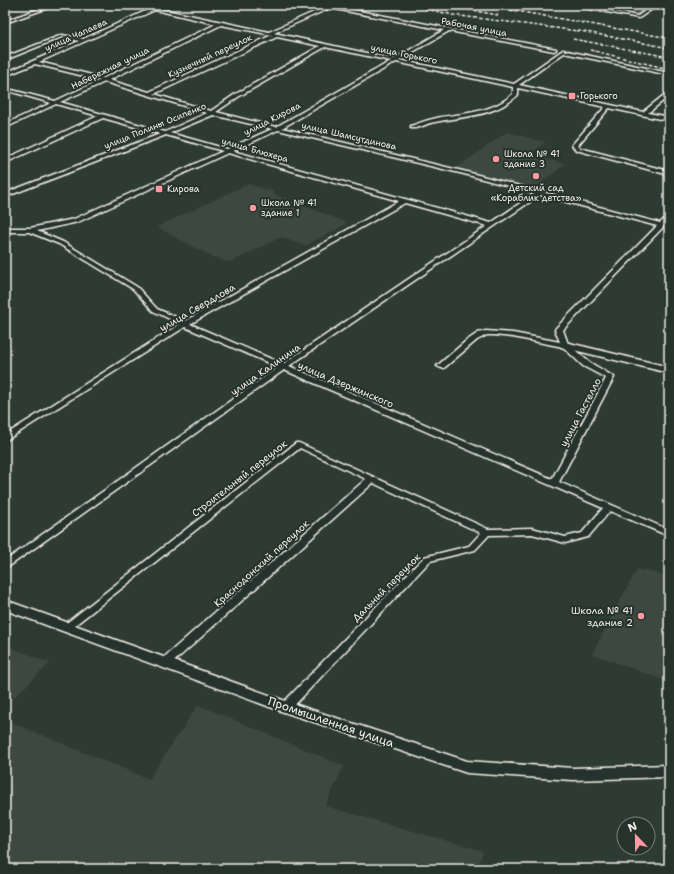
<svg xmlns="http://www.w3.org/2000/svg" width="674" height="874" font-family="'Shantell Sans',sans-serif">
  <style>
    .built { fill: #3c4841 }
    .green { fill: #48524c; stroke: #9ea29a }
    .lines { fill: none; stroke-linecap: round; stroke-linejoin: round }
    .street-casing { stroke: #f4f1e8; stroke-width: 3 }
    .secondary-casing { stroke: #f4f1e8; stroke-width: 3 }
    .street { fill: #26332d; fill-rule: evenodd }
    .secondary { fill: #26332d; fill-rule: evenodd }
    .rail { stroke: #f4f1e8; stroke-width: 1.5; stroke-dasharray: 3.5 2; stroke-linecap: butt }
    .poi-dot { fill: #ff9aa2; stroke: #26332d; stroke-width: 1.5 }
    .labels { text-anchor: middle; stroke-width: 4; stroke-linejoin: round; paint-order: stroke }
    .far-street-label { font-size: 9px; fill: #f4f1e8; stroke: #26332d }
    .far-poi-label { font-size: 9px; fill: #f4f1e8; stroke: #26332d; text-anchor: start }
    .street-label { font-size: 10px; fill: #f4f1e8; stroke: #26332d }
    .poi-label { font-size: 10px; fill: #f4f1e8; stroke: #26332d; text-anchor: end }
    .near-street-label { font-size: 12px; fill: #f4f1e8; stroke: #26332d }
  </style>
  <rect width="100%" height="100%" fill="#2e3b34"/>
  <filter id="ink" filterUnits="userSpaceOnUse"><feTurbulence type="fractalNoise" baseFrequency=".025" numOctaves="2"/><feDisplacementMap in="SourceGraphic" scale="8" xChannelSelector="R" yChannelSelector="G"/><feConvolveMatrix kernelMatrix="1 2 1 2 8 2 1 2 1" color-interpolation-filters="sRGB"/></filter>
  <g filter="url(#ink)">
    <g class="built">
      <path d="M507,132L545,142L530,155L565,164L535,188L456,168Z"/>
      <path d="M248,184L272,191L273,194L348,223L305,246L281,237L233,261L227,262L216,257L214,258L157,227Z"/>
      <path d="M637,569L643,571L645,570L669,578V682L592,654Z"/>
      <path d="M5,645L50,663L5,706Z"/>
      <path d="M198,705L344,766L325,806L483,851L477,869H5V720L149,779Z"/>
    </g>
    <path class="green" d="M590,5L600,6L602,5H648L635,16L588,7Z"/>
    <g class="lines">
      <g class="street-casing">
        <g id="street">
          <path d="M134,5H142L269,32L325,7L319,5H328L556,49V50L554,51L449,31L399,60L514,84L563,50L669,73V75L564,53L519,85L643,112L669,91V96L648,113L669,117V121L609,108L578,145L580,148L669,171V175L576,150L572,145L605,107L518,88V95C494,117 465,116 435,122C427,123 419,129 411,128V126C421,122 431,119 441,117C467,113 493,112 513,94V87L396,62L282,128L467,172L660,223L669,215V221L563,330L568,344L589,362L614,377L559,482L669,530V536L610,511L588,537L565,543L532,534L489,535L475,550L430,561L290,710L286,711L282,710L281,707L282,704L424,557L469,546L481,533L373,483L169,666L165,667L161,666L160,663L161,660L366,479L300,448L70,629L67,630L64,629L62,627L64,625L296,443H299L488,529L532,528L565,537L582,533L603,508L284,370L8,567L5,568V561L278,367L185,327L5,441V435L180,324L153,311L133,289L59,244L29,232H5V228H30L74,219L223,151L166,135L5,197V193L160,134L103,118L5,163V159L98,116L56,104L5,128V124L51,103L12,92V90L55,101L100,80L35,64L5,76V73L79,41L62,37L5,60V57L62,35L83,39L150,9ZM330,8L444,30L394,59L274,33ZM155,10L216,24L104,78L39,62ZM221,25L272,35L149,92L109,80ZM277,37L320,46L234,95L211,111L154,94ZM325,47L391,61L276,127L216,112L238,97ZM105,82L207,113L165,132L60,102ZM213,115L272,129L227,149L170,133ZM278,130L464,174L535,193L491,223L233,151ZM228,153L399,201L185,321L157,309L137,287L63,242L37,231L78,222ZM540,195L657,226L556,328L555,330L560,342L513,333L486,331L478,333L466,341L437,366L441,368H444L477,340L487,335H493L513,337L563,347L583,366L606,378L552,479L289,366ZM405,203L487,226L283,364L190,324Z"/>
          <path d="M569,5H578L638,16L653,5L669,8V10L655,7L639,18Z"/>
          <path d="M44,7L48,8L5,23V21Z"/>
        </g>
      </g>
      <g class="secondary-casing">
        <g id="secondary">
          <path d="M565,342L669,367V373L561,347L560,345L561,343Z"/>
          <path d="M5,600L291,703L467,761L573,768L669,765V777L573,780L467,773L281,711L5,610Z"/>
        </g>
      </g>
      <use href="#street" class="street"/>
      <use href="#secondary" class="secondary"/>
      <g class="rail">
        <path d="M409,5L453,15L586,32L669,48"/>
        <path d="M441,5L498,15"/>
        <path d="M483,5L669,38"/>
        <path d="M573,39L669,57"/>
        <path d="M590,50L669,69"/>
      </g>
    </g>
  </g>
  <g class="poi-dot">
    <rect x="568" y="92" width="8" height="8" rx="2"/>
    <circle cx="496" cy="159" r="4"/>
    <circle cx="536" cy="176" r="4"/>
    <rect x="155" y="185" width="8" height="8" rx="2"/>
    <circle cx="253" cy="208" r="4"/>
    <circle cx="641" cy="616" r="4"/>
  </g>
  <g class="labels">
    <g class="far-street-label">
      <text transform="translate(474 27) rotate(11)" y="3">Рабочая улица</text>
      <text transform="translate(76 35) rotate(-24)" y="3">улица Чапаева</text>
      <text transform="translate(404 54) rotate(12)" y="3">улица Горького</text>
      <text transform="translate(210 56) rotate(-25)" y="3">Кузнечный переулок</text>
      <text transform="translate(110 68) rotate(-26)" y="3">Набережная улица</text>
      <text transform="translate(272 119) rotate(-27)" y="3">улица Кирова</text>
      <text transform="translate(155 126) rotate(-22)" y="3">улица Полины Осипенко</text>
      <text transform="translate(349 136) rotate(13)" y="3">улица Шамсутдинова</text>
      <text transform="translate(255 150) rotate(16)" y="3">улица Блюхера</text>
    </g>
    <g class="far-poi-label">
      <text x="580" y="99">Горького</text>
      <text x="504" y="157">Школа № 41<tspan x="504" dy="10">здание 3</tspan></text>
      <text x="536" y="191" text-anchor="middle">Детский сад<tspan x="536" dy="10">«Кораблик детства»</tspan></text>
      <text x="167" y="192">Кирова</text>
      <text x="261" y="206">Школа № 41<tspan x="261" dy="10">здание 1</tspan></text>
    </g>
    <g class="street-label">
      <text transform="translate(197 307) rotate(-30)" y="4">улица Свердлова</text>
      <text transform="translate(265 369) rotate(-35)" y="4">улица Калинина</text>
      <text transform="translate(346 384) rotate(23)" y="4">улица Дзержинского</text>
      <text transform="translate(580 412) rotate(-62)" y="4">улица Гастелло</text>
      <text transform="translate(239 478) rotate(-38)" y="4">Строительный переулок</text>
      <text transform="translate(261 563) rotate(-42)" y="4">Краснодонский переулок</text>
      <text transform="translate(386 587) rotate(-45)" y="4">Дальний переулок</text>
    </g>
    <g class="poi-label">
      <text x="633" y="614">Школа № 41<tspan x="633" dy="12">здание 2</tspan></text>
    </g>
    <g class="near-street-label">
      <text transform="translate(331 722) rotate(19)" y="4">Промышленная улица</text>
    </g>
  </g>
  <rect width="674" height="874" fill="none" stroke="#26332d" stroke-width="20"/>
  <rect x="10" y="10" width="654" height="854" fill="none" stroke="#f4f1e8" stroke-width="1.5" filter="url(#ink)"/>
  <g transform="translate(636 836) rotate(338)"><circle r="19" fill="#26332d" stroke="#787f78"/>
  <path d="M0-3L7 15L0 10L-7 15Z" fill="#ff9aa2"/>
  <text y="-6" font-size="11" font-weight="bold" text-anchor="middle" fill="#f4f1e8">N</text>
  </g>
</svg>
